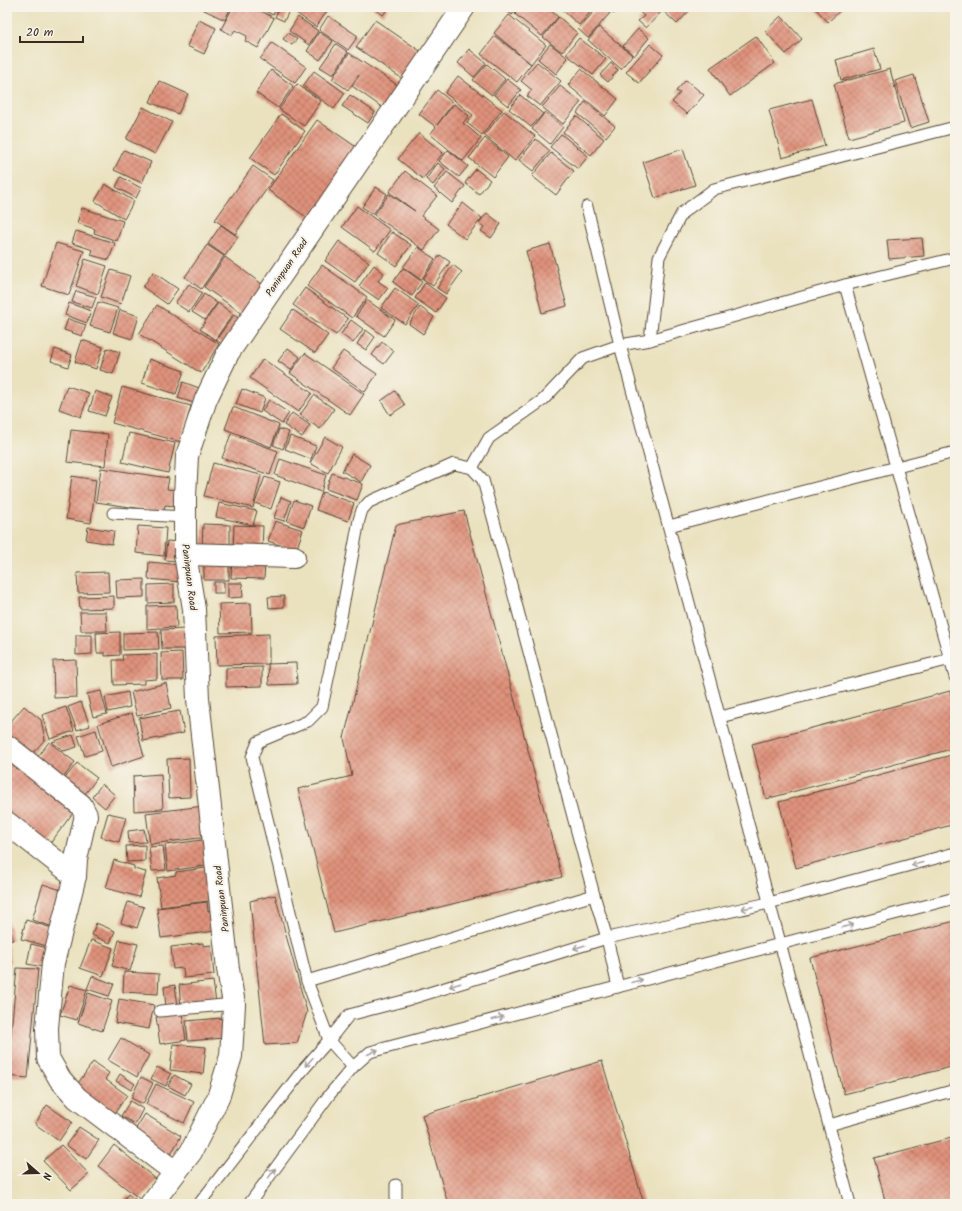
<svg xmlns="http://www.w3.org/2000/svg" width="962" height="1211" font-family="Kalam,sans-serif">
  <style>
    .building { fill: url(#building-cross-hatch) }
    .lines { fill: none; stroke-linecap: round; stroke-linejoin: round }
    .lane-casing { stroke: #554636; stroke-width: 13 }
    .street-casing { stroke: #554636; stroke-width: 24 }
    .secondary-casing { stroke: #554636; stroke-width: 24 }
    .lane { stroke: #fff; stroke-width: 11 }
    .street { stroke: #fff; stroke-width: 22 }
    .secondary { stroke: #fff; stroke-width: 22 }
    .oneway { stroke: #a79f9a }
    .labels { text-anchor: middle; stroke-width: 4; stroke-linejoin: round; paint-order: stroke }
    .street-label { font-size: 10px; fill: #3b2a1e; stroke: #f7f3e8 }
  </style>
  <defs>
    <pattern id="building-cross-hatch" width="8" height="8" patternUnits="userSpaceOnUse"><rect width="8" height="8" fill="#df927c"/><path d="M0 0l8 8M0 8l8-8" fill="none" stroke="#b67765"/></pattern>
  </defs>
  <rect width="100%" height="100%" fill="#f7f3e8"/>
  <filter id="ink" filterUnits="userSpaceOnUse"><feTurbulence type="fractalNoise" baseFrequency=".025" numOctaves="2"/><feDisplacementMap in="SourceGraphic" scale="8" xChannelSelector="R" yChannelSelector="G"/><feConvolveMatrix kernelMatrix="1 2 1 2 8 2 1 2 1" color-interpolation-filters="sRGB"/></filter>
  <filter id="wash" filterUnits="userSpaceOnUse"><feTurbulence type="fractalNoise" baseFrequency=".012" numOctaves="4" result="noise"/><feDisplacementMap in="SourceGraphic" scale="16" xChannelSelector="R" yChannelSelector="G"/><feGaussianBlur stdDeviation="0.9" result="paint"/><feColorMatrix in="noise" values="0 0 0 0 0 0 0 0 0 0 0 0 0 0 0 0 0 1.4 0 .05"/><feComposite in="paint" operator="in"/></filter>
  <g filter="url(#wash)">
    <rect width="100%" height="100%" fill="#eae2bf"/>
    <g id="blocks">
      <g class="building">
        <path d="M203,7H231L225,20L202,9Z"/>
        <path d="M233,7H254L274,18L258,48L245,41L247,36L235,30L232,35L221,29Z"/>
        <path d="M258,7H277L273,15Z"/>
        <path d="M280,7L289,11L284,21L275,17Z"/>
        <path d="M288,7H330L316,27Z"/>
        <path d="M371,7H389L383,15Z"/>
        <path d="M502,7H519L512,15Z"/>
        <path d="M521,7H547L558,17L542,36L515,14Z"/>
        <path d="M559,7H595L579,25Z"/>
        <path d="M598,7H603L610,13L588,38L578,29Z"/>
        <path d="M607,7H620L614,14Z"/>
        <path d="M634,7H656L661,12L646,28L638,21L644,16Z"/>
        <path d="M659,7H693L677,24Z"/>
        <path d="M814,7H844L828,22Z"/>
        <path d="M509,15L546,45L531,64L494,33Z"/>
        <path d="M328,16L358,36L348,50L319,30Z"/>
        <path d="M781,16L802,39L786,54L765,31Z"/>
        <path d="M298,17L318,31L309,45L289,31Z"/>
        <path d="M559,17L577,33L562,52L543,37Z"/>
        <path d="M199,20L216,28L204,54L187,46Z"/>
        <path d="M375,20L423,53L404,80L356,47Z"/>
        <path d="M599,27L632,55L621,69L588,40Z"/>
        <path d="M638,29L649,38L634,56L623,46Z"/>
        <path d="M319,32L333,41L320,60L307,51Z"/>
        <path d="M288,33L297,39L292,45L283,39Z"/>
        <path d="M495,36L531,64L517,82L481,54Z"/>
        <path d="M756,36L775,63L730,96L710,68Z"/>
        <path d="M579,38L606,59L593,75L566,54Z"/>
        <path d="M272,43L306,67L295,83L260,59Z"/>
        <path d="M336,44L348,52L333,75L320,67Z"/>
        <path d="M550,44L568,58L556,74L538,59Z"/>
        <path d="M650,44L663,55L639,83L626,72Z"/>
        <path d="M469,49L486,63L474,77L458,63Z"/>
        <path d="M874,49L880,69L841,80L836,60Z"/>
        <path d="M349,53L405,90L390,113L352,86L359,75L348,90L332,79Z"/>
        <path d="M537,62L561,81L540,106L527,96L532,90L521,81Z"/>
        <path d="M611,63L618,70L608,82L600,75Z"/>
        <path d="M487,64L505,79L492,95L473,80Z"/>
        <path d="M581,69L618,99L605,116L568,85Z"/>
        <path d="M890,69L904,123L849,138L834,84Z"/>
        <path d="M271,70L293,86L278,108L256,93Z"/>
        <path d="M314,71L345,93L334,109L303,86Z"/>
        <path d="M914,75L929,122L910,128L895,81Z"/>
        <path d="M458,76L502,110L482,135L467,123L473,115L445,93Z"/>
        <path d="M507,79L521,90L508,106L494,95Z"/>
        <path d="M686,80L704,95L687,114L672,102L680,93L676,91Z"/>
        <path d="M159,81L188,94L178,114L150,102Z"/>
        <path d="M297,84L321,101L304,126L279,109Z"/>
        <path d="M560,86L581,102L563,124L542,107Z"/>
        <path d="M437,90L453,103L437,125L454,104L469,116L463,123L481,138L463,161L430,134L436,127L419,114Z"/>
        <path d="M350,95L375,112L368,123L342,106Z"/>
        <path d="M520,95L543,114L531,127L509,109Z"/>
        <path d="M812,99L825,146L782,158L769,110Z"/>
        <path d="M585,102L615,126L606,137L577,113Z"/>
        <path d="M143,107L172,122L155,154L126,139Z"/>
        <path d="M504,111L535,136L515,161L484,135Z"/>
        <path d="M545,112L563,127L550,144L532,129Z"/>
        <path d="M281,114L305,131L274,175L250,158Z"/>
        <path d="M576,116L604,139L591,155L563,132Z"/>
        <path d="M317,120L365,153L316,224L268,190Z"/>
        <path d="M419,133L443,153L423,179L398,159Z"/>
        <path d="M561,134L588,156L578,169L550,147Z"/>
        <path d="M485,138L508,157L493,177L469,158Z"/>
        <path d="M536,139L550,151L533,171L519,160Z"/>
        <path d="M683,149L695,185L655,198L643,162Z"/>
        <path d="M124,150L151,162L142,183L114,170Z"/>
        <path d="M448,150L468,166L459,177L439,161Z"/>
        <path d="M551,153L574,171L556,195L532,176Z"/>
        <path d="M438,163L445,169L433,185L426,179Z"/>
        <path d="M253,166L273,180L235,234L215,220Z"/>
        <path d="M476,169L490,180L479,194L465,183Z"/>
        <path d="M405,171L437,196L421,216L439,229L424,250L374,215L389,194L415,211L389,192Z"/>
        <path d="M447,172L465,186L452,203L434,188Z"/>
        <path d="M121,177L141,188L136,198L116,187Z"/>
        <path d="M105,184L134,201L124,219L95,201Z"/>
        <path d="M376,187L387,194L373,214L362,207Z"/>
        <path d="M463,203L482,218L465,239L446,224Z"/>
        <path d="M357,206L390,230L375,251L342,227Z"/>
        <path d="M82,208L123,221L117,241L94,233L95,229L77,223Z"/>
        <path d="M487,213L501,224L491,238L481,231L484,227L479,223Z"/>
        <path d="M221,225L238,237L225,256L208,244Z"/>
        <path d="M76,231L115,243L109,260L91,255L93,250L72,243Z"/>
        <path d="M392,232L411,245L396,266L378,253Z"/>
        <path d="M922,238L924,256L889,259L887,240Z"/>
        <path d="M339,241L369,262L355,282L325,261Z"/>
        <path d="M56,243L84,251L69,295L42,286Z"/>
        <path d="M550,244L567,306L542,313L526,251Z"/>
        <path d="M207,245L224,256L201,289L185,277Z"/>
        <path d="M418,247L435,259L421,280L403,267Z"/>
        <path d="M440,255L450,262L433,286L423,279Z"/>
        <path d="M225,257L266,287L246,316L204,287Z"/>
        <path d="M85,259L107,266L98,294L76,286Z"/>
        <path d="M322,265L367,297L352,318L307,286Z"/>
        <path d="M374,265L384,273L378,281L388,288L379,300L359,286Z"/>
        <path d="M453,265L462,272L446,294L437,288Z"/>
        <path d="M403,268L422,282L412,296L393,282Z"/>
        <path d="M111,270L130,276L121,304L101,297Z"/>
        <path d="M153,272L178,289L167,304L143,287Z"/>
        <path d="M425,283L446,298L436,313L415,298Z"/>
        <path d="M189,284L202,293L189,312L175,303Z"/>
        <path d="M305,288L348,319L336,335L293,305Z"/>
        <path d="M395,288L419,305L405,324L381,308Z"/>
        <path d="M76,291L96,297L92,308L72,302Z"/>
        <path d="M204,294L217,303L205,320L192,312Z"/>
        <path d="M367,300L395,320L384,336L356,316Z"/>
        <path d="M98,302L118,308L110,332L90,326Z"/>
        <path d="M69,303L91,311L87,323L65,315Z"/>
        <path d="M218,303L233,314L215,340L200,329Z"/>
        <path d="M157,305L219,344L201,373L139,334Z"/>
        <path d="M420,307L434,317L423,334L409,324Z"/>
        <path d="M120,310L139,316L132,339L113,333Z"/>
        <path d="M293,310L328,335L315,353L280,329Z"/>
        <path d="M234,315L247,324L229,349L216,340Z"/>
        <path d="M68,319L86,325L82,336L64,330Z"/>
        <path d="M351,320L363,329L353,343L341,334Z"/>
        <path d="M366,330L375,337L366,350L357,344Z"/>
        <path d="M82,340L103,347L96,369L75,362Z"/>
        <path d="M382,342L394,351L384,364L372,355Z"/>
        <path d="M107,348L120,352L113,374L100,370Z"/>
        <path d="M288,348L300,357L291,370L278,361Z"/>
        <path d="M55,349L72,355L68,367L51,361Z"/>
        <path d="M343,351L377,374L365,392L331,368Z"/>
        <path d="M305,353L364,394L350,415L290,373Z"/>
        <path d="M149,359L184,371L176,394L142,383Z"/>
        <path d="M263,359L312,393L298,412L250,378Z"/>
        <path d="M183,382L202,389L197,404L178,398Z"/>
        <path d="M67,386L89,393L81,417L59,409Z"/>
        <path d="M122,387L191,406L181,442L112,423Z"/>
        <path d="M242,389L265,398L260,413L236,404Z"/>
        <path d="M95,391L112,397L105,416L89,411Z"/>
        <path d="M395,391L405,405L390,415L381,401Z"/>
        <path d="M314,395L334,409L320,429L300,415Z"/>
        <path d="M269,400L289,413L282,424L262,411Z"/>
        <path d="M233,407L279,425L271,447L225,429Z"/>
        <path d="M292,413L310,425L302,437L284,425Z"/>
        <path d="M279,429L289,432L283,449L273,445Z"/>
        <path d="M71,430L108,434L105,466L67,462Z"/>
        <path d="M129,433L175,443L168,473L122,462Z"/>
        <path d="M231,434L278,451L270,475L222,458Z"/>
        <path d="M290,436L316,446L311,459L285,449Z"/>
        <path d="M325,437L342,447L328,473L310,463Z"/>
        <path d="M352,454L370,465L361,482L342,471Z"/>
        <path d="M280,459L326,475L321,492L275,475Z"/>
        <path d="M213,463L261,475L253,508L204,496Z"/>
        <path d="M101,468L169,478L167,489L177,490L175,506L165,505L164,512L96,502Z"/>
        <path d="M332,473L363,484L357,500L326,489Z"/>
        <path d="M72,476L96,480L91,523L66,519Z"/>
        <path d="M265,477L280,482L271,509L255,503Z"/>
        <path d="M322,492L354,503L348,521L316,510Z"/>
        <path d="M281,497L291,501L284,521L274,518Z"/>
        <path d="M294,500L311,506L304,527L287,521Z"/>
        <path d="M219,503L257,511L253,525L216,517Z"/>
        <path d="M464,511L562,877L334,933L298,789L352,776L344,738L396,525Z"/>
        <path d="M275,521L303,530L296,551L268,541Z"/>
        <path d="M203,524L230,525V550L202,549Z"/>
        <path d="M234,525L263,526L262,551L233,550Z"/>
        <path d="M138,526L166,528L164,556L136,553Z"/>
        <path d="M88,527L114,531L112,544L86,540Z"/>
        <path d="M167,541L179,542L177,561L165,560Z"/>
        <path d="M232,557L265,563L264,579L231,578Z"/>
        <rect x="204" y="558" width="25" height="22"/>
        <path d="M149,562L182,565L181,582L148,579Z"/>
        <path d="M108,572L109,592L78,593L77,573Z"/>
        <path d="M144,579V597L117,598L116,580Z"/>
        <rect x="214" y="582" width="10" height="11"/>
        <path d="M228,583H242L243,597L228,598Z"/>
        <path d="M174,584V602L148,603V585Z"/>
        <path d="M114,596V608L80,609L79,597Z"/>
        <path d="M284,596V607L269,608L268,597Z"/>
        <path d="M251,603L252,632L220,633L219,604Z"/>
        <path d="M176,605L177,627L147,629V606Z"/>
        <path d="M80,612H106L107,631H81Z"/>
        <path d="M186,629V649H162L161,630Z"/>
        <path d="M120,632V655L105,656V653H97L96,633Z"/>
        <path d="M158,632L159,649L123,650V633Z"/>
        <path d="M269,634V664L217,665L216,636Z"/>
        <path d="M76,635H92V654L76,655Z"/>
        <path d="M182,652L183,680H162L161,653Z"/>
        <path d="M157,654V679L144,680V684L114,685L113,660H123L122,655Z"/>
        <path d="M76,660L77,697L54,698L53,661Z"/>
        <path d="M296,663L297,684L269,685L268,664Z"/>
        <path d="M262,667V686L226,687V668Z"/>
        <path d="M166,683L171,708L137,716L131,692Z"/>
        <path d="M101,691L107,714L93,717L87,694Z"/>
        <path d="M950,691L955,709V748L766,799L752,744Z"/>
        <path d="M128,692L130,707L108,712L105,697Z"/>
        <path d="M81,702L90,726L77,730L68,707Z"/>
        <path d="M24,706L41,720L45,739L27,760L7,743V726Z"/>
        <path d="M66,707L74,731L50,739L42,715Z"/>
        <path d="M180,711L184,733L143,741L139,718Z"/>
        <path d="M132,713L144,756L111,767L98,724Z"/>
        <path d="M96,730L102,751L85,756L78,736Z"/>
        <path d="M73,735L77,747L64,751L52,742Z"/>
        <path d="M49,742L75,762L58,785L31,765Z"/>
        <path d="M955,754V824L796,868L779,802Z"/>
        <path d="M189,758L190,797L169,798L167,759Z"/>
        <path d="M7,760L75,810L49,845L7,814Z"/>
        <path d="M77,763L97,778L79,802L59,786Z"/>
        <path d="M161,774L163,809L134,811L133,776Z"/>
        <path d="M102,784L115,795L105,808L92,797Z"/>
        <path d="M204,806L208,837L150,844L146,813Z"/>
        <path d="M108,813L126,817L119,842L101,837Z"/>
        <path d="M144,829L146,842L129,843L128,831Z"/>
        <path d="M209,839L212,865L168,871L165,845Z"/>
        <path d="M145,845V861L127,862L126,846Z"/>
        <path d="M163,846L166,870L152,871L149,847Z"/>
        <path d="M114,860L134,866V869L146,872L139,897L106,888Z"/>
        <path d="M213,867L217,900L161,907L157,878L176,875V872Z"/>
        <path d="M43,884L64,891L53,927L32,920Z"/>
        <path d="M275,895L307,1012L297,1043L265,1045L250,901Z"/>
        <path d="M128,902L144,907L137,928L121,923Z"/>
        <path d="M207,902L208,911L213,910L216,931L161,938L157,908Z"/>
        <path d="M7,919L13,940L7,941Z"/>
        <path d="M26,920L52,928L47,946L21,939Z"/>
        <path d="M955,921V1066L844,1094L810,958Z"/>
        <path d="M96,923L115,931L110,943L92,935Z"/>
        <path d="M91,940L113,948L103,976L80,968Z"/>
        <path d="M119,940L138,944L130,971L112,966Z"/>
        <path d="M203,943V946L211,945L214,975L184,978L183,968L173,969L171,947Z"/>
        <path d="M31,944L48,948L44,967L27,964Z"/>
        <path d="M7,946H8L10,962L8,974Z"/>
        <path d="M17,968L38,969L28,1078L7,1076Z"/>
        <path d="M124,972L159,974L158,994L123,992Z"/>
        <path d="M92,976L114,984L109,996L87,989Z"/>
        <path d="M213,981L216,1003L181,1007L179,985Z"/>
        <path d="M70,985L87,990L77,1020L60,1015Z"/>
        <path d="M175,985L178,1006L166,1008L164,987Z"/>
        <path d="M88,993L112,1001L102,1031L78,1023Z"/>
        <path d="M119,999L154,1005L149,1029L115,1023Z"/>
        <path d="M182,1013L186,1040L160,1044L156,1017Z"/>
        <path d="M222,1018L224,1038L188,1041L186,1021Z"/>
        <path d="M121,1038L149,1055L137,1077L108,1060Z"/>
        <path d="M173,1044L206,1047L203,1074L170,1070Z"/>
        <path d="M602,1061L644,1204H448L422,1115Z"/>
        <path d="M93,1062L109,1073L105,1079L127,1095L113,1116L74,1089Z"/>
        <path d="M157,1067L171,1074L166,1086L151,1079Z"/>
        <path d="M120,1074L135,1084L131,1090L116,1081Z"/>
        <path d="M174,1075L191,1084L185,1095L168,1086Z"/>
        <path d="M141,1077L153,1083L143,1104L131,1098Z"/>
        <path d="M156,1084L194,1102L184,1123L146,1104Z"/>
        <path d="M130,1101L143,1109L135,1124L121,1116Z"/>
        <path d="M47,1105L72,1122L59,1141L35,1124Z"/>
        <path d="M145,1114L181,1136L169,1157L132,1135Z"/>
        <path d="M79,1127L99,1140L86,1159L66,1145Z"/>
        <path d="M955,1137V1204H886L874,1158Z"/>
        <path d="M61,1145L89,1174L71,1190L43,1161Z"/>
        <path d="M114,1145L157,1180L141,1200L98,1166Z"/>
        <path d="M128,1194L141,1204H120Z"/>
      </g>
    </g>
  </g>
  <g filter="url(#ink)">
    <use href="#blocks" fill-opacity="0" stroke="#554636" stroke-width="1"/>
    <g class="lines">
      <g class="lane-casing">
        <g id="lane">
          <path d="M845,285L955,677"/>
          <path d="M650,340L659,257L682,213L714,189L955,127"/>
          <path d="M472,468L489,438L543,400L583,358L620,345L587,207"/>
          <path d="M113,513L185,517"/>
          <path d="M669,526L955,452"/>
          <path d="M720,717L955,658"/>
          <path d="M307,981L594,895"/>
          <path d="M160,1011L234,1004"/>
          <path d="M353,1067L329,1040L307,981L252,757L258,742L308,721L322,707L341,617L359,520L362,510L369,502L454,464L472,468L483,480L594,895L607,938L618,987"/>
          <path d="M829,1125L955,1090"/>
          <path d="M199,1204L302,1071L329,1040L349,1015L403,1001L607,938L769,903L955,853"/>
          <path d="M249,1204L330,1094L353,1067L370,1052L955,898"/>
          <path d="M396,1204V1185"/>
          <path d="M850,1204L620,345L650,340L845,285L955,258"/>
        </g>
      </g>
      <g class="street-casing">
        <g id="street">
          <path d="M185,554L294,557"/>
          <path d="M7,746L81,805L86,815L76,859L75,876L53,963L47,1028L48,1058L60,1079L77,1098L175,1172"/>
          <path d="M7,823L75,876"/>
        </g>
      </g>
      <g class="secondary-casing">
        <path id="secondary" d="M151,1204L191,1152L218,1098L231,1056L233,1023L234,1004L228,969L198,699L194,609L185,554V496L187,456L206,399L228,353L464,7"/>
      </g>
      <use href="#lane" class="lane"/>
      <use href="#street" class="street"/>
      <use href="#secondary" class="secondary"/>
    </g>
    <defs><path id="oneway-shaft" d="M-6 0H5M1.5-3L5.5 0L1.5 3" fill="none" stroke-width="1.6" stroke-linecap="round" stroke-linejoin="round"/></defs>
    <g class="oneway">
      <use href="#oneway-shaft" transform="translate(917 864) rotate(165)"/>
      <use href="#oneway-shaft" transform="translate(747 908) rotate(168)"/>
      <use href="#oneway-shaft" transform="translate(848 926) rotate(-15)"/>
      <use href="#oneway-shaft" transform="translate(579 947) rotate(163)"/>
      <use href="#oneway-shaft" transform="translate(637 981) rotate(-15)"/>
      <use href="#oneway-shaft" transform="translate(455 985) rotate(163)"/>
      <use href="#oneway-shaft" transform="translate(498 1018) rotate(-15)"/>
      <use href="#oneway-shaft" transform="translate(373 1052) rotate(-25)"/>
      <use href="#oneway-shaft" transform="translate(309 1062) rotate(132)"/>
      <use href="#oneway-shaft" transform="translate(272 1173) rotate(-54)"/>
    </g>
  </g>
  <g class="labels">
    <g class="street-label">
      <text transform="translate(286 267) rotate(-56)" y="4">Paninpuan Road</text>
      <text transform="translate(190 577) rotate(83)" y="4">Paninpuan Road</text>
      <text transform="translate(221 899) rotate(-97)" y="4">Paninpuan Road</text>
    </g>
  </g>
  <rect width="962" height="1211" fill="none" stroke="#f7f3e8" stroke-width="24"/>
  <g transform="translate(38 1173) rotate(110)" stroke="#f7f3e8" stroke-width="3" paint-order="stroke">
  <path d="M0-3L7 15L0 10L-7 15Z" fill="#3b2a1e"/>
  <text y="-6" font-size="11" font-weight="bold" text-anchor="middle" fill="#3b2a1e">N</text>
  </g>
  <path d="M20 36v6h63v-6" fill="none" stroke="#3b2a1e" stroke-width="2"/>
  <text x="26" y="36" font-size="12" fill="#3b2a1e" stroke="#f7f3e8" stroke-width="3" paint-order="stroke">20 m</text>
</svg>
